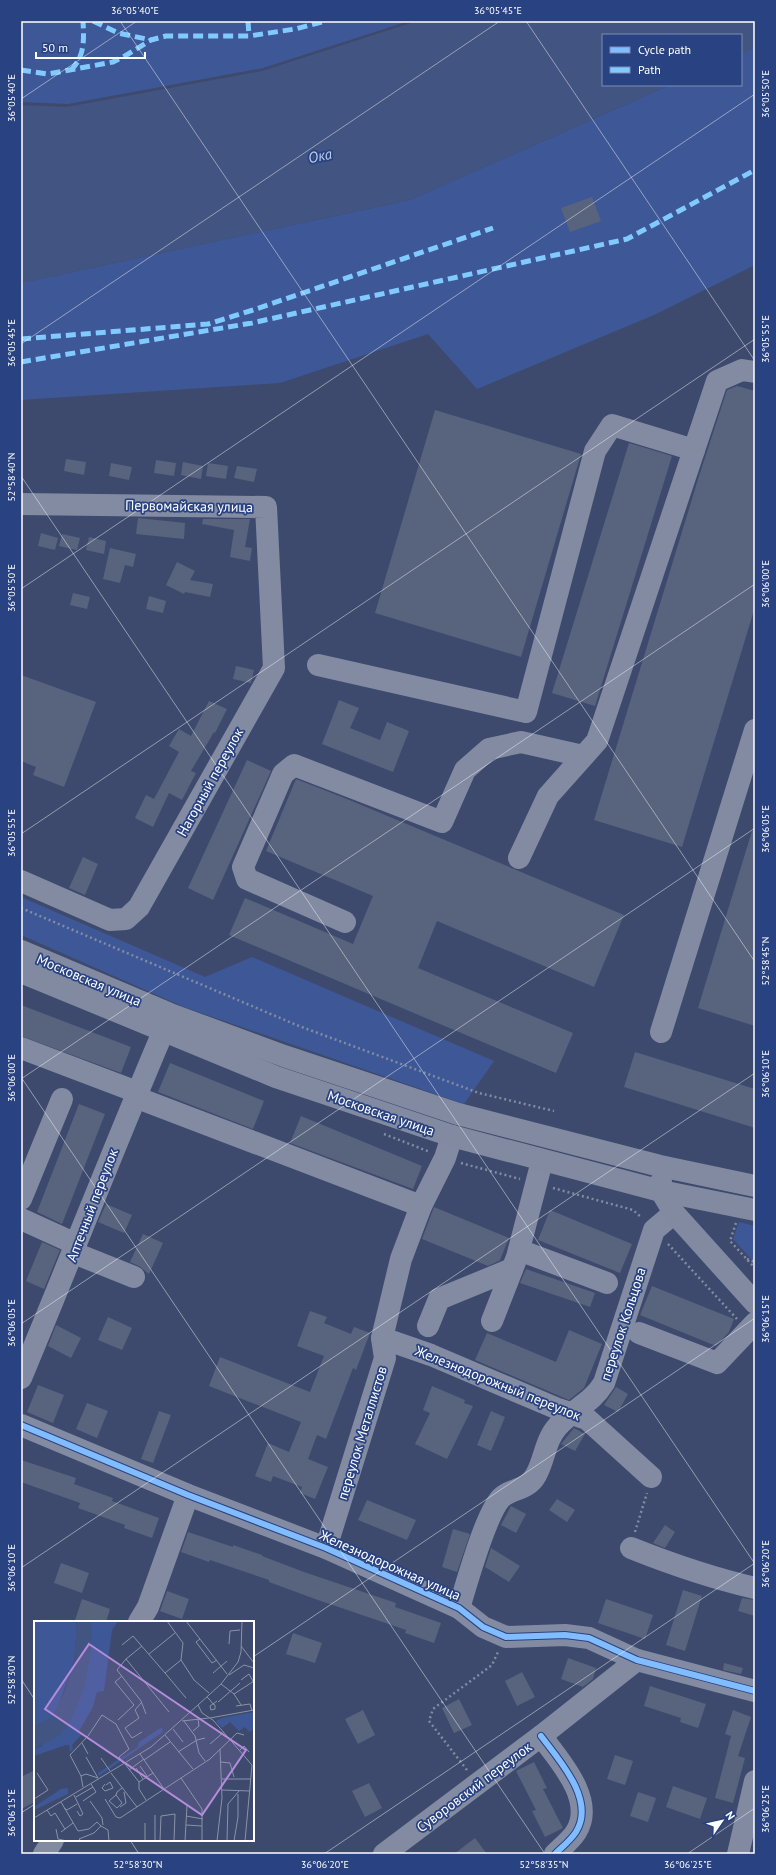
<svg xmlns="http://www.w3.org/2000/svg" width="776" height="1875" font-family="'PT Sans',sans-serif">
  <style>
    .green { fill: #3e5897 }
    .water { fill: #425481 }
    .building { fill: #58637e }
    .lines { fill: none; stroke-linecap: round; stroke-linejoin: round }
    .path { stroke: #838ba3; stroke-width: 2.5; stroke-dasharray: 2 3; stroke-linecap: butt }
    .minor { stroke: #838ba3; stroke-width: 22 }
    .major { stroke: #818aa1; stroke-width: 22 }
    .quiet { stroke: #80caff; stroke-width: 5; stroke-dasharray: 10 5; stroke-linecap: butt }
    .cycleway-casing { stroke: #294281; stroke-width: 8 }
    .cycleway { stroke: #80bcff; stroke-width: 6 }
    .ticks { fill: none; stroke: #fff; stroke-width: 1; stroke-opacity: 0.45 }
    .labels { text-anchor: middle; stroke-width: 3.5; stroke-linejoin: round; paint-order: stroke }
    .street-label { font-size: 14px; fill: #fff; stroke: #294281 }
    .water-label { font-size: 15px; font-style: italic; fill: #bdcced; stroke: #294281 }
    .inset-road { fill: none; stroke: #8b92a7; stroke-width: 1 }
    .view { fill: #b68bdc; fill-opacity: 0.15; stroke: #b68bdc; stroke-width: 2 }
    .inset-edge { fill: none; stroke: #fff; stroke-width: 2 }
    .neatline { fill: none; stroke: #fff; stroke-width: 1.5 }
    .ticks-label { font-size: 10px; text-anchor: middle; fill: #fff }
  </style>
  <rect width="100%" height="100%" fill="#3d4a6d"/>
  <g class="green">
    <path d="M21,21H409L263,68L68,104L21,102Z"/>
    <path d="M755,47V265L654,315L477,389L428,334L280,383L21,400V283L410,200L670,85H741V53Z"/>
    <path d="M21,897L205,977L252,957L494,1061L464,1104L184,1007L21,935Z"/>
    <path d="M739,1222L755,1226V1263L733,1239Z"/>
  </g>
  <path class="water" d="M417,21H755V48L741,54V35H603V85H670L410,200L21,283V105L67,107L262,71Z"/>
  <g class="building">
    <path d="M592,197L601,221L570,232L561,208Z"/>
    <path d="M737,386L755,391V607L682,847L594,820L699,476L727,390Z"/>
    <path d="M435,410L581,454L521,657L375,613Z"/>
    <path d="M629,443L672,456L595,706L552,693Z"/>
    <path d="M66,459L86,462L84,475L64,471Z"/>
    <path d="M156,460L176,463L174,476L154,473Z"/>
    <path d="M183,462L203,466L201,479L181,475Z"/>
    <path d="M111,463L132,467L129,480L109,476Z"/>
    <path d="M208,463L228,466L226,479L206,476Z"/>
    <path d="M237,466L257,469L254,482L234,478Z"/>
    <path d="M138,518L185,523L184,539L136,534Z"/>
    <path d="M203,519H250L245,547L252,548L250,561L230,557L234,530L202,524Z"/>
    <path d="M41,533L58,538L55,550L38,546Z"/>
    <path d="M62,534L80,538L77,550L59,546Z"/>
    <path d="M89,537L106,541L104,554L86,550Z"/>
    <path d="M110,548L136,554L133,567L125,565L120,583L103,579Z"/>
    <path d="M177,562L195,571L190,580L213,584L210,597L185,592L184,594L166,585Z"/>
    <path d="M73,593L90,597L87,609L70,605Z"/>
    <path d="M149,596L166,601L163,613L146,609Z"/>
    <path d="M236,666L254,670L251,683L233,679Z"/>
    <path d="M21,675L96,702L64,787L33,775L36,767L21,761Z"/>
    <path d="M339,700L359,708L350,728L380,740L387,722L409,731L393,772L322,744Z"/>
    <path d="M209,701L227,709L215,733L214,732L191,771L196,773L182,800L169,793L153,827L135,818L146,795L154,799L179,752L169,746L179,729L191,736Z"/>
    <path d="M247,760L271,771L213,900L188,888Z"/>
    <path d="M296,779L347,799L624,915L594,987L437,921L418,968L573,1033L556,1073L229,935L245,898L353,944L373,896L266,851Z"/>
    <path d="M752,831H755V1026L698,1008Z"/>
    <path d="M83,857L98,864L85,895L69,888Z"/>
    <path d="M21,1005L131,1047L121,1073L21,1036Z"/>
    <path d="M635,1052L755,1089V1128L624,1087Z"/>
    <path d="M170,1063L264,1101L253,1129L158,1092Z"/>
    <path d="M79,1104L105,1114L62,1224L37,1212Z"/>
    <path d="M301,1116L422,1166L413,1189L290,1143Z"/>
    <path d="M106,1204L132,1215L124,1233L98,1222Z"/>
    <path d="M434,1207L509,1238L500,1260H501L488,1266L422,1239Z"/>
    <path d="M550,1210L632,1244L620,1273L538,1240Z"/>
    <path d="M143,1234L163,1243L149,1274L139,1266L130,1262Z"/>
    <path d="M42,1242L60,1250L44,1289L26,1281Z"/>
    <path d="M526,1269L595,1293L590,1307L520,1283Z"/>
    <path d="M652,1286L734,1319L729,1332L716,1346L640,1315Z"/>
    <path d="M310,1311L327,1317L324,1323L351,1334L354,1327L370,1333L356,1370L353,1368L326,1439L317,1435L308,1459L328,1467L315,1499L300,1493L302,1487L273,1476L271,1482L255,1476L268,1443L289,1452L301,1422L209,1386L220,1357L310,1392L324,1356L297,1346Z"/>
    <path d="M108,1317L132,1328L122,1350L98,1340Z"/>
    <path d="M56,1325L81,1338L71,1358L48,1346Z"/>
    <path d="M569,1330L602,1344L584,1388L569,1400L475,1360L487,1333L556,1362Z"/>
    <path d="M38,1385L64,1395L53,1423L27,1412Z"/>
    <path d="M432,1386L465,1400L464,1403L473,1406L447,1459L415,1444L430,1413L423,1410Z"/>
    <path d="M616,1387L628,1394L618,1412L604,1405Z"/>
    <path d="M87,1403L108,1411L97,1438L76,1429Z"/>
    <path d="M159,1411L171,1415L153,1463L141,1459Z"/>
    <path d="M491,1411L505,1417L491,1451L477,1445Z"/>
    <path d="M574,1428L585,1434L575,1451L561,1444Z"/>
    <path d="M21,1460L76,1478L74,1484L113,1498L112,1501L159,1518L152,1538L124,1528L125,1525L78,1508L80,1503L21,1482Z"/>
    <path d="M557,1499L575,1510L567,1522L549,1510Z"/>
    <path d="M367,1500L416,1520L407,1540L358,1520Z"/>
    <path d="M511,1506L526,1514L516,1533L501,1525Z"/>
    <path d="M665,1525L675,1532L665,1548L653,1543Z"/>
    <path d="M453,1529L470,1534L457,1572L442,1567Z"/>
    <path d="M188,1532L233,1547V1545L262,1555V1556L304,1572L396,1603L395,1607L441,1623L434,1643L405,1633L406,1630L315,1599L269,1582V1580L210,1560L209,1562L181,1552Z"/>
    <path d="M491,1548L520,1566L509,1582L485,1567Z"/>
    <path d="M61,1563L89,1573L82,1593L54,1583Z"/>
    <path d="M683,1590L702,1596L685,1651L666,1645Z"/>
    <path d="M167,1591L189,1599L182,1619L160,1611Z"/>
    <path d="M742,1598L755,1600V1616L738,1611Z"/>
    <path d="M82,1599L110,1609L106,1622H81L75,1620Z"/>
    <path d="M606,1599L653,1615L645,1639L598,1623Z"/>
    <path d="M293,1633L322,1643L315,1663L286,1654Z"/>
    <path d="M568,1658L596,1668L593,1679L583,1687L561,1679Z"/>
    <path d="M724,1663L743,1668L741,1674L723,1670Z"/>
    <path d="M522,1672L535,1697L517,1706L505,1681Z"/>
    <path d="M650,1686L706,1704L698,1728L680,1722L681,1718L644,1706Z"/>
    <path d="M459,1699L472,1725L454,1733L442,1708Z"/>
    <path d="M363,1710L375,1735L358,1744L345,1719Z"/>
    <path d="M733,1710L751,1717L738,1756L745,1758L733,1803L715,1798L731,1736L725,1734Z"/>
    <path d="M615,1755L633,1761L625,1785L607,1779Z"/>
    <path d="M534,1762L547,1788L543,1789L563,1828L545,1837L532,1811L536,1810L516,1771Z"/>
    <path d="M35,1770V1802L21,1809V1777Z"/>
    <path d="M369,1783L382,1808L365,1817L352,1791Z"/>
    <path d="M673,1786L707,1798L700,1819L666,1807Z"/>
    <path d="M638,1792L656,1798L648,1822L630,1816Z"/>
    <path d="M475,1838L487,1854H454Z"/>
  </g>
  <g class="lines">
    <g class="path">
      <path d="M21,908L299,1026L479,1093L554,1111"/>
      <path d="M384,1134L430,1152"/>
      <path d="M461,1163L520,1179"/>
      <path d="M553,1188L633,1210L642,1218"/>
      <path d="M736,1223L730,1241L755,1268"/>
      <path d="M668,1244L737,1319"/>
      <path d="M747,1259L755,1262"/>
      <path d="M635,1532L647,1493"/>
      <path d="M467,1770L429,1721L433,1709L492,1665L498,1652"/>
    </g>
    <g class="minor">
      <path d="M21,504L266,507L274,668L139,907L126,919L110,920L21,881"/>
      <path d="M318,665L526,712L595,451L612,425L694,450"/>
      <path d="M519,858L548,796L597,741L717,381L742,370L755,372"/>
      <path d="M345,922L247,879L243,867L283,774L294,765L442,822L465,770L489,749L521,742L583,756"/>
      <path d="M661,1032L755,730"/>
      <path d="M21,1048L137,1092"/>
      <path d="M135,1097L421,1206"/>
      <path d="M21,1199L62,1099"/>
      <path d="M21,1219L76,1244"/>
      <path d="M519,1250L607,1283"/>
      <path d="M74,1253L134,1277"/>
      <path d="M492,1321L517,1257L542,1161"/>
      <path d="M428,1326L439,1299L512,1269"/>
      <path d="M639,1333L717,1363L755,1323"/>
      <path d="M382,1338L431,1355L558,1409L587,1419L651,1477"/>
      <path d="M21,1378C69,1263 114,1147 163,1032"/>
      <path d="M21,1425L188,1495L326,1548L459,1608L483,1627L506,1637L565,1635L589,1638L637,1660L755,1691"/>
      <path d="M326,1548L385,1358L382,1338L401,1259L421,1206L445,1158L452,1136"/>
      <path d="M631,1548C671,1564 712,1578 755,1588"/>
      <path d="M459,1608C467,1583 485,1515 501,1498C511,1488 527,1491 536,1475C545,1459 545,1440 558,1426C574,1408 591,1404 604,1383L654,1230L674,1213"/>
      <path d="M139,1622L148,1607L188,1495"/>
      <path d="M541,1736C559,1760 596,1800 576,1832C571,1840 562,1847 555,1854"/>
      <path d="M44,1854L53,1840"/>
      <path d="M384,1854L541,1736L637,1660"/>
    </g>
    <g class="major">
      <path d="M21,951L170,1014L284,1056L458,1114L660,1166L755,1186"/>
      <path d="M21,972L276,1077L452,1136L661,1191L755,1210"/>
      <path d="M661,1182V1191L674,1213L755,1303"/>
      <path d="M738,1854L755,1781"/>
    </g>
    <g class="quiet">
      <path d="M93,21L118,33L151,40"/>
      <path d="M248,21L249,36"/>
      <path d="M21,70L48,74L113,62L125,56L151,40L166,36H249L295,29L326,21"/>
      <path d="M71,70C85,56 84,40 83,21"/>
      <path d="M21,339L208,324L253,310L493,228"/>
      <path d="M21,362L252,323L627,239L755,170"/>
    </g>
    <g class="cycleway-casing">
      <g id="cycleway">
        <path d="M21,1425L188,1495L326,1548L459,1608L483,1627L506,1637L565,1635L589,1638L637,1660L755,1691"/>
        <path d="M541,1736C559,1760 596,1800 576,1832C571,1840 562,1847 555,1854"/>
      </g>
    </g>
    <use href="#cycleway" class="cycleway"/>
  </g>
  <path class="ticks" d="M120,21L755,962M526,21L755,361M21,99L137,21M21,344L500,21M21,476L755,1564M21,589L755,94M21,834L755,339M21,1077L545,1854M21,1079L755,584M21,1324L755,828M21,1568L755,1073M253,1657L755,1318M21,1679L35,1700M21,1813L35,1804M130,1840L139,1854M324,1854L755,1563M687,1854L755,1808"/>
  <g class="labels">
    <g class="street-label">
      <text transform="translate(189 506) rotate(1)" y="5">Первомайская улица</text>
      <text transform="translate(210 782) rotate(-61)" y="5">Нагорный переулок</text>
      <text transform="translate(89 980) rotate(23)" y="5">Московская улица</text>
      <text transform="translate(381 1113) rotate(19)" y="5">Московская улица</text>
      <text transform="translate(92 1205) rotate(-69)" y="5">Аптечный переулок</text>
      <text transform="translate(623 1324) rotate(-72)" y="5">переулок Кольцова</text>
      <text transform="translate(498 1383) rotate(22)" y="5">Железнодорожный переулок</text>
      <text transform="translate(362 1433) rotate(-73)" y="5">переулок Металлистов</text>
      <text transform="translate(390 1565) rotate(24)" y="5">Железнодорожная улица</text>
      <text transform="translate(474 1787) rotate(-37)" y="5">Суворовский переулок</text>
    </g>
    <g class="water-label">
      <text transform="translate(320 156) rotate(-11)" y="5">Ока</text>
    </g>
  </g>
  <g transform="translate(34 1621)">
    <rect width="220" height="220" fill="#3d4a6d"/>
    <path d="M0,0H42L43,8L40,41L23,88L17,97L0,106ZM58,0H84L78,9L70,70L63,71L59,86L45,110L48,113L38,124L39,128L36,131L35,124H32L0,135V128L8,125L58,22ZM220,91V107L216,111L211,106L205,110L196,101L188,107L182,100L188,97ZM128,106L129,111L65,155L64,152L104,126L105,121ZM34,167V173L0,189V186L27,168Z" fill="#3e5897"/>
    <path d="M43,0H58V23L51,65L36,102L25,115L0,128V106L17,97L31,70L40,41Z" fill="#425481"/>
    <path class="inset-road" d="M133,0L149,22L147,39M152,0L193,53M166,18L162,21L178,42L183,39M195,23L196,10L206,9M88,24L99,15L131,52L147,39L160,59L175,72M108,25L92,38L135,91M207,25L220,42M115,33L141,12M92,38L83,49L107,80L112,93M131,52L152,77M179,52L193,40M195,54L210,44L220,47M207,59L215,53L220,62M187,63L200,73L220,60M200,73L207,84M173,76L176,79L179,83L181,84V88L177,89L176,85L179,83L183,80M184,81L206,62M107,82L101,89L105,97L91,107L98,117L108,111M164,84L168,92L179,99L218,144L211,220M202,85L216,83L218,90M176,97L220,89M84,99L100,84L81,61L88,55M148,100L175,97M150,100L161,115L165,132L171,140M139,108L149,121M159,110L165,105L164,98M131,114L159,148M48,122L54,133M176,123L190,111M206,129L210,125L215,131M144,131L163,119L171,117M106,133L130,168M52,136L64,157M67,137L76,150M110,139L136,121M187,141L196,142L200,156M91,143L105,161V168L112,179M106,145L113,155M102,147L109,158M95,149L110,138M77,152L103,186M47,155L52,153L64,157M147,157L168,188V220M188,158H217M105,161L119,152M71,163L68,167L71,170L79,167L76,161L72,164M49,166L47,155L36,134L54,115L68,94L82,103L95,128L85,136L89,142M188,169L216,170M40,174L49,193L46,195L43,190M82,174L75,180L83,187L88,182L82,174L83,171L88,167M42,176L59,166M0,178L14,169L3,152M71,178L82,196L86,197L176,138L203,112L210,114M49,180L62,171L57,163M56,180L68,197L69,204M27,181L44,210L55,208L63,201L67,205L60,212L45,218L47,220M86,186L92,182L90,171M30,187L33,189L43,183M13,189L17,195L21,192L31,208M152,195L169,198M0,197L117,126L164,84L187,63L204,41L207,31L208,0M111,202V220M152,204L168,205M67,205L74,209L75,220M22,208L24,218L33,220M27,211L39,202M121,220V194M126,220L127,195L141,193L140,220M151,220L153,184M183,220L188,177L186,128M193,220L194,183L205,170M200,220L204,196V173"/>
    <path class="view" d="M55,23L212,129L168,194L11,88Z"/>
    <rect width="220" height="220" class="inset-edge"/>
  </g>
  <rect width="776" height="1875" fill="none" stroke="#294281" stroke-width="44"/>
  <rect x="602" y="34" width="140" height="52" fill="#294281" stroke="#7f8eb3"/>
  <rect x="610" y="47" width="20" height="6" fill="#80bcff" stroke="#7f8eb3"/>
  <text x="638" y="54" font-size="12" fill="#ffffff">Cycle path</text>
  <rect x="610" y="67" width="20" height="6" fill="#80caff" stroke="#7f8eb3"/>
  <text x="638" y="74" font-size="12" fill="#ffffff">Path</text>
  <g transform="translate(722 1821) rotate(56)" stroke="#294281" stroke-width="3" paint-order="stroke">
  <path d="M0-3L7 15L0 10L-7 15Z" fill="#ffffff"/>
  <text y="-6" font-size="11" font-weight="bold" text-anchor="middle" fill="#ffffff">N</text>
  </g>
  <path d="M36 52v6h109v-6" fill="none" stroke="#ffffff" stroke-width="2"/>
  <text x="42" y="52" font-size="12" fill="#ffffff" stroke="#294281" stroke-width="3" paint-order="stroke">50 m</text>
  <rect x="22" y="22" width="732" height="1831" class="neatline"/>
  <g class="ticks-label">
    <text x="135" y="14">36°05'40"E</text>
    <text x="498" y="14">36°05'45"E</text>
    <text transform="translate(765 94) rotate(-90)" y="4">36°05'50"E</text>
    <text transform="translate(11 98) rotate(-90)" y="4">36°05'40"E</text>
    <text transform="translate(765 339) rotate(-90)" y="4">36°05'55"E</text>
    <text transform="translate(11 343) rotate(-90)" y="4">36°05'45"E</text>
    <text transform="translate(11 477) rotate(-90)" y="4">52°58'40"N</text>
    <text transform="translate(765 584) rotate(-90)" y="4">36°06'00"E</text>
    <text transform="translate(11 588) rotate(-90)" y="4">36°05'50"E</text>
    <text transform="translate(765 829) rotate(-90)" y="4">36°06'05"E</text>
    <text transform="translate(11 833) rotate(-90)" y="4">36°05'55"E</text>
    <text transform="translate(765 961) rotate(-90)" y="4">52°58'45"N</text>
    <text transform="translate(765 1074) rotate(-90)" y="4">36°06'10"E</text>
    <text transform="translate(11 1078) rotate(-90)" y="4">36°06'00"E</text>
    <text transform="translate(765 1319) rotate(-90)" y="4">36°06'15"E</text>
    <text transform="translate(11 1323) rotate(-90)" y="4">36°06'05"E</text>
    <text transform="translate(765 1564) rotate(-90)" y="4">36°06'20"E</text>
    <text transform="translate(11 1568) rotate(-90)" y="4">36°06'10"E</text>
    <text transform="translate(11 1680) rotate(-90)" y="4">52°58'30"N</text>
    <text transform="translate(765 1809) rotate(-90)" y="4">36°06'25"E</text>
    <text transform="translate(11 1813) rotate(-90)" y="4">36°06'15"E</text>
    <text x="138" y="1868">52°58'30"N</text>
    <text x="325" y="1868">36°06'20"E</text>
    <text x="544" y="1868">52°58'35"N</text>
    <text x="688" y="1868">36°06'25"E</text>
  </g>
</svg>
